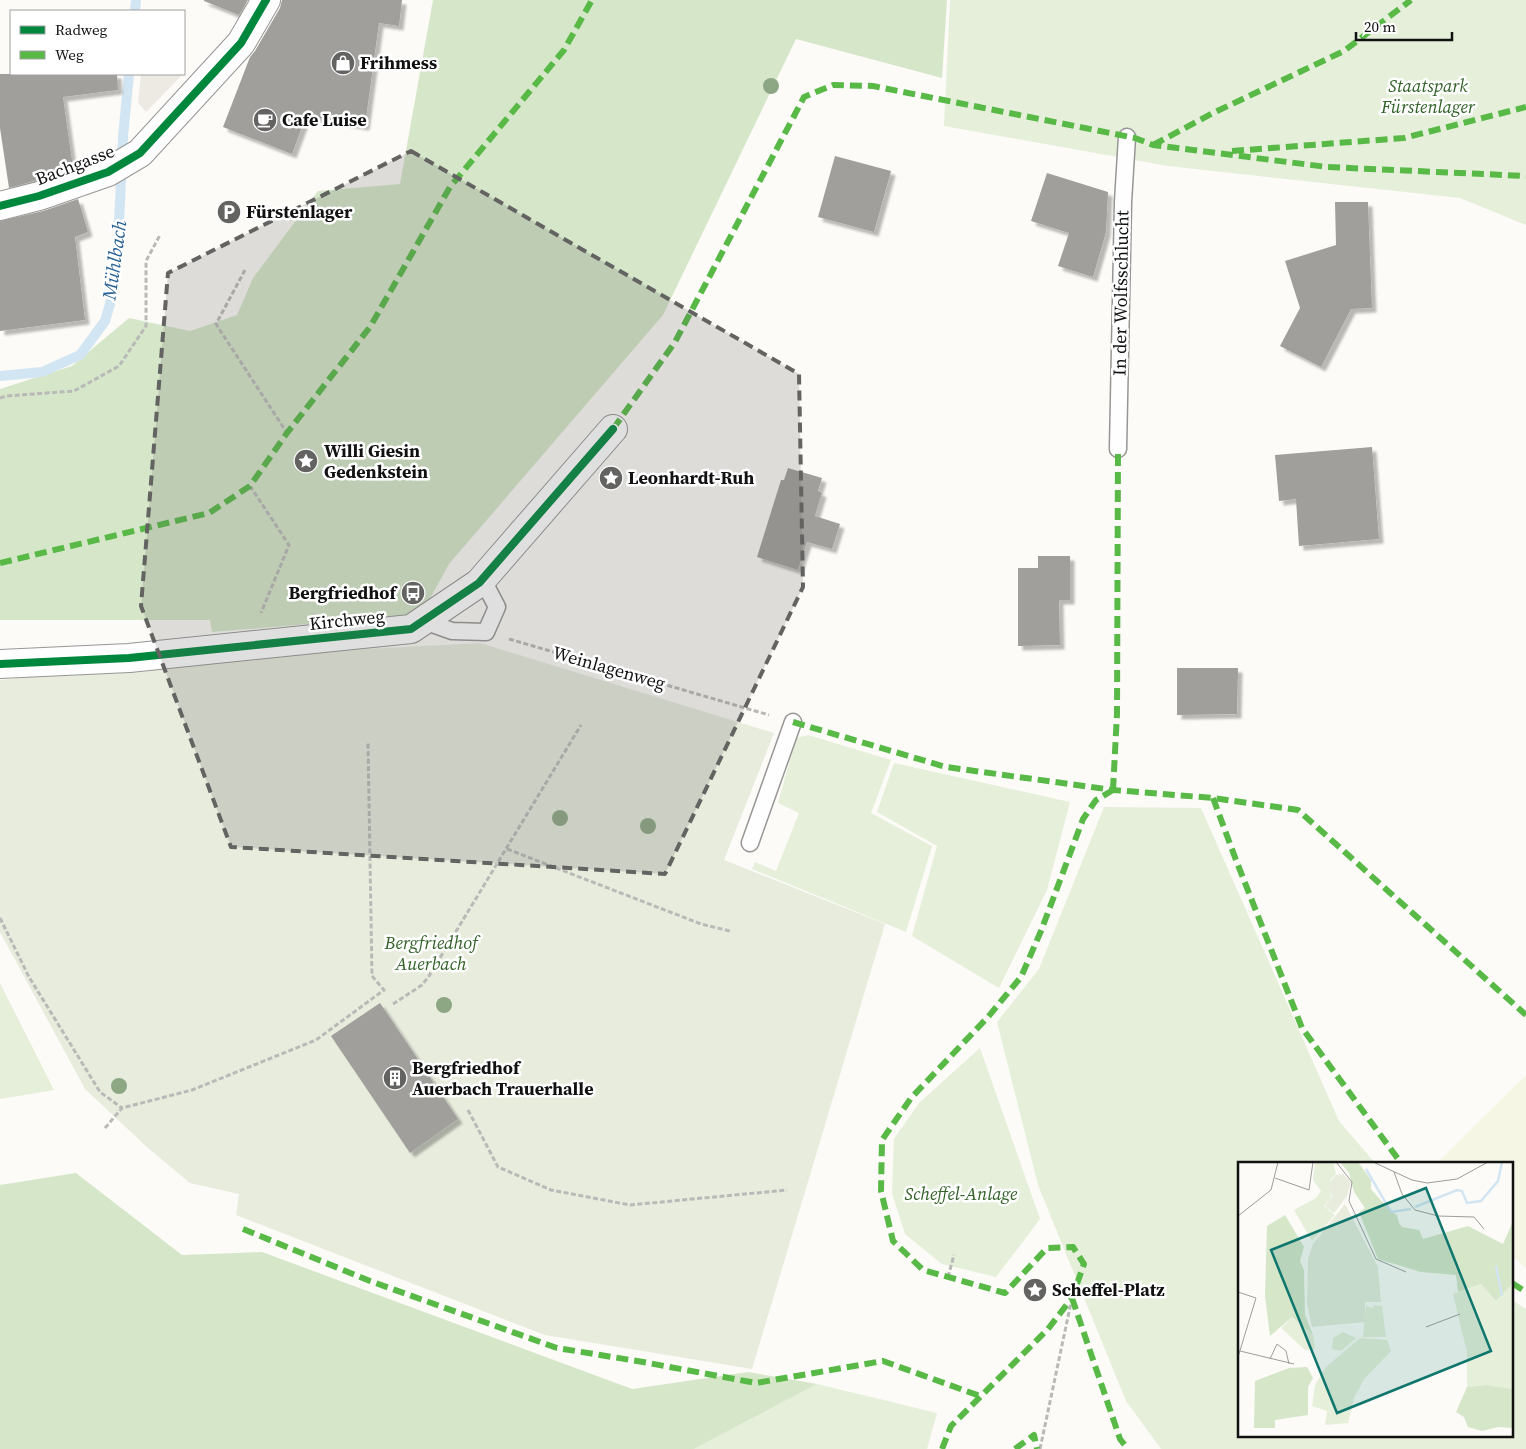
<svg xmlns="http://www.w3.org/2000/svg" width="1526" height="1449" font-family="'Source Serif 4',serif">
  <style>
    .farmland { fill: #f6f6e5 }
    .green { fill: #e5efda }
    .forest { fill: #d6e6c9 }
    .cemetery { fill: #e7ecdd }
    .plaza { fill: #eceae3 }
    .lines { fill: none; stroke-linecap: round; stroke-linejoin: round }
    .stream { stroke: #d2e5f2; stroke-width: 10 }
    .building { fill: #a09f9c; filter: url(#shadow) }
    .service-casing { stroke: #979695; stroke-width: 19 }
    .minor-casing { stroke: #979695; stroke-width: 30 }
    .path { stroke: #b9b9b8; stroke-width: 3; stroke-dasharray: 5 2.5; stroke-linecap: butt }
    .service { stroke: #fffefe; stroke-width: 16 }
    .minor { stroke: #fffefe; stroke-width: 28 }
    .quiet { stroke: #58b947; stroke-width: 6; stroke-dasharray: 12 6; stroke-linecap: butt }
    .cycleway-casing { stroke: #fff; stroke-width: 11 }
    .cycleway { stroke: #00873e; stroke-width: 8 }
    .tree { fill: #8da785 }
    .marked { fill: #636362; fill-opacity: 0.2; stroke: #636362; stroke-width: 4; stroke-dasharray: 10 6; stroke-linejoin: round }
    .labels { text-anchor: middle; stroke-width: 5; stroke-linejoin: round; paint-order: stroke }
    .poi-label { font-size: 18px; font-weight: bold; fill: #111; stroke: #fff; text-anchor: start }
    .park-label { font-size: 18px; font-style: italic; fill: #326228; stroke: #fff }
    .street-label { font-size: 18px; fill: #111; stroke: #fff }
    .water-label { font-size: 19px; font-style: italic; fill: #276195; stroke: #fff }
    .inset-river { fill: none; stroke: #d2e5f2; stroke-width: 2.5 }
    .inset-road { fill: none; stroke: #9e9d9b; stroke-width: 1 }
    .view { fill: #0f766e; fill-opacity: 0.15; stroke: #0f766e; stroke-width: 2.5 }
    .inset-edge { fill: none; stroke: #111; stroke-width: 2.5 }
  </style>
  <defs>
    <filter id="shadow"><feDropShadow dx="4.5" dy="4.5" stdDeviation="1" flood-color="#0004"/></filter>
  </defs>
  <rect width="100%" height="100%" fill="#fcfbf7"/>
  <path class="farmland" d="M1526,1075V1268L1512,1256V1163H1437Z"/>
  <g class="green">
    <path d="M950,0H1526V225L1460,198L1168,166L944,126Z"/>
    <path d="M808,735L891,760L871,813L932,846L906,932L752,869L755,862L776,871L799,813L778,803L796,738Z"/>
    <path d="M894,763L1070,802L1047,890L999,988L912,936L937,846L877,812Z"/>
    <path d="M1104,807L1201,808L1339,1121L1375,1163H1240V1435H1512V1300L1526,1309V1449H1161L1126,1401L1038,1185L997,1022L1039,969Z"/>
    <path d="M0,983L54,1090L0,1099Z"/>
    <path d="M980,1048L1040,1219L996,1277L942,1264L905,1234L892,1193L894,1139L919,1103Z"/>
    <path d="M817,1384L937,1413L927,1449H694Z"/>
  </g>
  <g class="forest">
    <path d="M433,0H947L942,78L796,39L663,315L449,564L421,615L212,632L210,620H0V389L72,366L129,318L190,331L237,315L253,278L318,191L400,184Z"/>
    <path d="M76,1173L182,1255L262,1252L632,1389L748,1372L817,1384L694,1449H0V1185Z"/>
  </g>
  <path class="cemetery" d="M480,643L774,733L724,860L885,924L752,1369L545,1335L236,1215L239,1194L190,1183L148,1148L85,1089L0,932V680L267,654Z"/>
  <path class="plaza" d="M141,74H183L146,112L138,103Z"/>
  <g class="lines">
    <g class="stream">
      <path d="M135,11L136,0"/>
      <path d="M0,376L42,372L80,355L105,321L110,304L117,266L123,137L129,74"/>
    </g>
  </g>
  <g class="building">
    <path d="M204,0H248L239,15L204,1Z"/>
    <path d="M282,0H402L399,26L379,23L365,126L306,116L292,154L223,127L250,57L255,51L280,8Z"/>
    <path d="M0,74H117L118,90L63,97L73,168L34,181L9,188L0,128Z"/>
    <path d="M835,156L891,171L874,232L818,217Z"/>
    <path d="M1047,173L1108,192L1106,232L1093,277L1058,266L1069,233L1031,221Z"/>
    <path d="M78,199L88,232L75,237L85,320L0,331V221L43,211Z"/>
    <path d="M1335,202H1368L1372,308L1351,309L1321,367L1280,346L1300,308L1285,261L1336,245Z"/>
    <path d="M1372,447L1379,539L1299,546L1296,499L1279,501L1275,455Z"/>
    <path d="M788,468L822,478L818,491L822,493L815,516L840,524L832,549L807,542L798,570L757,557L781,480H784Z"/>
    <path d="M1038,556H1070V600H1059L1060,645L1018,646V568H1038Z"/>
    <path d="M1177,668H1238L1237,714L1177,715Z"/>
    <path d="M380,1003L458,1119L410,1153L331,1036Z"/>
  </g>
  <g class="lines">
    <g class="service-casing">
      <g id="service">
        <path d="M1118,449L1123,202L1127,137"/>
        <path d="M424,621L452,631L486,632L497,607L486,586L479,583"/>
        <path d="M750,843L793,722"/>
      </g>
    </g>
    <g class="minor-casing">
      <g id="minor">
        <path d="M0,206L39,196L108,172L140,153L241,43L266,0"/>
        <path d="M0,664L129,658L411,629L479,583L613,429"/>
      </g>
    </g>
    <g class="path">
      <path d="M245,270L216,324L287,433"/>
      <path d="M0,398L7,396L74,391L119,366L146,326V261L160,235"/>
      <path d="M250,486L289,545L261,613"/>
      <path d="M509,639L769,715"/>
      <path d="M507,849L701,924L730,931"/>
      <path d="M0,918L29,977L100,1092L122,1108"/>
      <path d="M393,1004L422,985L429,976L581,725"/>
      <path d="M468,1110L498,1167L551,1190L630,1205L787,1190"/>
      <path d="M105,1128L122,1108L192,1090L316,1040L384,990L372,976L368,742"/>
      <path d="M948,1277L954,1255"/>
      <path d="M1040,1449L1072,1298"/>
    </g>
    <use href="#service" class="service"/>
    <use href="#minor" class="minor"/>
    <g class="quiet">
      <path d="M1153,145L1213,113L1344,51L1411,0"/>
      <path d="M1232,151L1404,138L1526,107"/>
      <path d="M613,429L675,342L804,97L833,85L873,86L1135,138L1153,145L1327,167L1526,176"/>
      <path d="M0,563L209,513L250,486L287,433L370,327L450,187L564,50L592,0"/>
      <path d="M793,722L946,767L1113,790L1213,798L1298,810L1526,1015"/>
      <path d="M1113,790L1117,714L1118,449"/>
      <path d="M1213,798L1236,860L1302,1028L1401,1163"/>
      <path d="M243,1229L370,1281L557,1348L643,1362L756,1383L883,1361L980,1396"/>
      <path d="M1512,1283L1526,1292"/>
      <path d="M1072,1298L1120,1439L1128,1449"/>
      <path d="M942,1449L951,1426L1048,1329L1072,1298L1084,1264L1073,1247L1047,1248L1005,1293L923,1270L893,1241L881,1191L882,1140L911,1098L988,1017L1021,977L1041,931L1083,819L1096,800L1113,790"/>
      <path d="M1015,1449L1034,1435L1037,1449"/>
    </g>
    <g class="cycleway-casing">
      <g id="cycleway">
        <path d="M0,206L39,196L108,172L140,153L241,43L266,0"/>
        <path d="M0,664L129,658L411,629L479,583L613,429"/>
      </g>
    </g>
    <use href="#cycleway" class="cycleway"/>
  </g>
  <g class="tree">
    <circle cx="771" cy="86" r="8"/>
    <circle cx="560" cy="818" r="8"/>
    <circle cx="648" cy="826" r="8"/>
    <circle cx="444" cy="1005" r="8"/>
    <circle cx="119" cy="1086" r="8"/>
  </g>
  <path class="marked" d="M411,151L799,374L803,587L665,874L231,847L141,606L168,273Z"/>
  <defs>
    <g id="shop-disc" transform="scale(1.25)"><circle r="9.5" fill="#636362" stroke="#fff"/><path d="M-5-2.5h2.3a2.7 3.5 0 0 1 5.4 0H5L5.5 6h-11ZM-1.5-2.5h3a1.5 2.3 0 0 0-3 0Z" fill="#fff"/></g>
    <g id="cafe-disc" transform="scale(1.25)"><circle r="9.5" fill="#636362" stroke="#fff"/><path d="M-5.5-4.5H6V0H3Q3 3.5 0 3.5H-2.5Q-5.5 3.5-5.5 0ZM3-3.2v2h1.7v-2ZM-6 4.5H4V6H-6Z" fill="#fff"/></g>
    <g id="parking-disc" transform="scale(1.25)"><circle r="9.5" fill="#636362" stroke="#fff"/><path d="M-3.5-5.5H1a3.5 3.5 0 0 1 0 7H-1V5.5H-3.5ZM-1-3.4V-.6H.8a1.4 1.4 0 0 0 0-2.8Z" fill="#fff"/></g>
    <g id="sight-disc" transform="scale(1.25)"><circle r="9.5" fill="#636362" stroke="#fff"/><path d="M0-6L1.8-2.2L6-1.7L2.9 1.2L3.7 5.4L0 3.3L-3.7 5.4L-2.9 1.2L-6-1.7L-1.8-2.2Z" fill="#fff"/></g>
    <g id="bus-disc" transform="scale(1.25)"><circle r="9.5" fill="#636362" stroke="#fff"/><path d="M-5-6H5V4H4V6H2V4H-2V6H-4V4H-5ZM-3.5-4V0h7V-4ZM-3.5 1.2v1.5H-2V1.2ZM2 1.2v1.5H3.5V1.2Z" fill="#fff"/></g>
    <g id="building-disc" transform="scale(1.25)"><circle r="9.5" fill="#636362" stroke="#fff"/><path d="M-4-6H4V6H1V3H-1V6H-4ZM-2.5-4.3h1.7v1.8h-1.7ZM.8-4.3h1.7v1.8H.8ZM-2.5-1h1.7V.8h-1.7ZM.8-1h1.7V.8H.8Z" fill="#fff"/></g>
  </defs>
  <g fill-rule="evenodd">
    <use href="#shop-disc" x="343" y="63"/>
    <use href="#cafe-disc" x="265" y="120"/>
    <use href="#parking-disc" x="229" y="212"/>
    <use href="#sight-disc" x="306" y="461"/>
    <use href="#sight-disc" x="611" y="478"/>
    <use href="#bus-disc" x="413" y="593"/>
    <use href="#building-disc" x="395" y="1078"/>
    <use href="#sight-disc" x="1035" y="1290"/>
  </g>
  <g class="labels">
    <g class="poi-label">
      <text x="360" y="69">Frihmess</text>
      <text x="282" y="126">Cafe Luise</text>
      <text x="246" y="218">Fürstenlager</text>
      <text x="324" y="457">Willi Giesin<tspan x="324" dy="21">Gedenkstein</tspan></text>
      <text x="628" y="484">Leonhardt-Ruh</text>
      <text x="396" y="599" text-anchor="end">Bergfriedhof</text>
      <text x="412" y="1074">Bergfriedhof<tspan x="412" dy="21">Auerbach Trauerhalle</tspan></text>
      <text x="1052" y="1296">Scheffel-Platz</text>
    </g>
    <g class="park-label">
      <text x="1428" y="92">Staatspark<tspan x="1428" dy="21">Fürstenlager</tspan></text>
      <text x="431" y="949">Bergfriedhof<tspan x="431" dy="21">Auerbach</tspan></text>
      <text x="961" y="1200">Scheffel-Anlage</text>
    </g>
    <g class="street-label">
      <text transform="translate(75 165) rotate(-21)" y="6">Bachgasse</text>
      <text transform="translate(1121 293) rotate(-89)" y="6">In der Wolfsschlucht</text>
      <text transform="translate(347 620) rotate(-6)" y="6">Kirchweg</text>
      <text transform="translate(609 668) rotate(16)" y="6">Weinlagenweg</text>
    </g>
    <g class="water-label">
      <text transform="translate(114 260) rotate(-82)" y="7">Mühlbach</text>
    </g>
  </g>
  <g transform="translate(1238 1162)">
    <rect width="275" height="275" fill="#fcfbf7"/>
    <path d="M77,0H95L98,12L92,18L93,36L86,44L97,53L74,79L56,48L78,36L83,29L75,18ZM243,122L258,139L273,123L275,125V227L248,223L229,225V190L215,132ZM136,143L144,144L148,175H125L128,144L135,146ZM54,155L75,173L77,187L67,188L43,166ZM105,170L118,176L103,189L94,187L95,176ZM122,176L149,178L153,189L126,217L116,236L110,261L87,263L89,249L74,244L77,223L87,206Z" fill="#e5efda"/>
    <path d="M102,0H120L133,18V27L152,49L159,53L161,61L164,65L181,68L185,77L230,64L265,82L275,59V121L258,139L243,122L220,130L218,113L183,110L140,97L121,50L127,46L116,30L111,11ZM47,53L66,85L62,99L66,108L67,153L75,173L54,155L32,174L27,134L29,64ZM69,205L75,216L70,225V253L37,258V266H16L17,219L51,206ZM248,223L275,227V266L260,265L244,269L230,265L226,255L218,250L229,225Z" fill="#d6e6c9"/>
    <path d="M105,12L113,20L109,34L96,51L87,44L94,35L91,21L98,13ZM107,42L140,105L143,140H127V160L74,165L69,142L70,97L75,82Z" fill="#e7ecdd"/>
    <path class="inset-river" d="M128,7L153,50L173,47M177,45L219,28L224,29L229,41L243,39L260,19L264,0M258,104L264,134"/>
    <path class="inset-road" d="M98,0L114,20L111,39L138,97L168,110M135,0L174,18L189,21L219,17L250,0M156,10L164,32L177,48L200,54L236,55L246,67M37,16L71,28L75,0M0,54L33,28L40,0M0,130L18,136L0,195M188,165L222,152M2,189L56,202M32,197L39,182L48,189L51,202"/>
    <path class="view" d="M188,26L253,189L99,251L33,88Z"/>
    <rect width="275" height="275" class="inset-edge"/>
  </g>
  <rect x="10" y="10" width="175" height="65" fill="#ffffff" stroke="#a0a0a0"/>
  <rect x="20" y="26" width="25" height="8" fill="#00873e" stroke="#a0a0a0"/>
  <text x="55" y="35" font-size="15" fill="#111111">Radweg</text>
  <rect x="20" y="51" width="25" height="8" fill="#58b947" stroke="#a0a0a0"/>
  <text x="55" y="60" font-size="15" fill="#111111">Weg</text>
  <path d="M1356 32v8h96v-8" fill="none" stroke="#111111" stroke-width="2.5"/>
  <text x="1364" y="32" font-size="15" fill="#111111" stroke="#ffffff" stroke-width="4" paint-order="stroke">20 m</text>
</svg>
